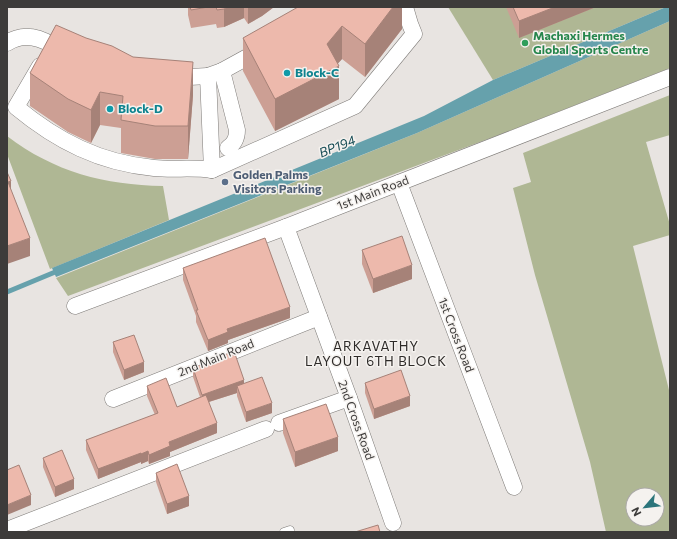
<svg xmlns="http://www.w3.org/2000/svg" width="677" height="539" font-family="Commissioner,sans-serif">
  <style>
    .green { fill: #afb794; fill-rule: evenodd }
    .water { fill: #66a1ac }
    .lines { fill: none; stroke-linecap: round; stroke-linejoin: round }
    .stream { stroke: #66a1ac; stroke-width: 5 }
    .service-casing { stroke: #7e7b78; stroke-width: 9 }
    .minor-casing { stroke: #7e7b78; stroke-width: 17 }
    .service { stroke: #fff; stroke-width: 8 }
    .minor { stroke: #fff; stroke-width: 16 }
    .wall { fill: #cc9f94 }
    .shaded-wall { fill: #a68278 }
    .building { fill: #edb9ac; stroke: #a68278 }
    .leisure-dot { fill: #2e9e5b; stroke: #f5f2ef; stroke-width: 1.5 }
    .culture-dot { fill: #0f9aa8; stroke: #f5f2ef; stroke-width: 1.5 }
    .service-dot { fill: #5c6f8a; stroke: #f5f2ef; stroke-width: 1.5 }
    .labels { text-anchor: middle; stroke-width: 3; stroke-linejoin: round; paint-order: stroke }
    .leisure-label { font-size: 12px; font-weight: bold; fill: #27864d; stroke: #f5f2ef; text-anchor: start }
    .culture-label { font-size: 12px; font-weight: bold; fill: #0d838f; stroke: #f5f2ef; text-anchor: start }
    .service-label { font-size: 12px; font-weight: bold; fill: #4e5e75; stroke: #f5f2ef; text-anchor: start }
    .street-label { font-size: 12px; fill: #3d3b3a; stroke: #f5f2ef }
    .water-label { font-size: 13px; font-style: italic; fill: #194e57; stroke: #f5f2ef }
    .neighbourhood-label { font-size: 13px; letter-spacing: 1px; fill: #2d2a28; stroke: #f5f2ef }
  </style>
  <rect width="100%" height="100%" fill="#e8e4e1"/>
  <g class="green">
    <path d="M448,7H666L493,80Z"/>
    <path d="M670,21V68L512,130L68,296L56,278L417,133Z"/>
    <path d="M670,95V135L646,142L670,225V235L633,246L670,394V532H606L590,462L535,275L513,188L531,182L523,153ZM633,495H657V519H633Z"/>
    <path d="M7,136C54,172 105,185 163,186L169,220L50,269L7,154Z"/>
  </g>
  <path class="water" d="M666,7H670V21L417,133L56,277L52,268L424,116L493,80Z"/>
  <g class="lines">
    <path class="stream" d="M7,292L60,270"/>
    <g class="service-casing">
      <path id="service" d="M284,532L290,530"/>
    </g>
    <g class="minor-casing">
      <g id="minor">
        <path d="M7,43C22,33 37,36 52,45"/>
        <path d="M40,66L16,107C57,141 100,163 154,168C174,170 193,167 212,170L355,106L414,34L410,24L405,7"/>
        <path d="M222,71L237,130C237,138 235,143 228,148"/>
        <path d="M171,78L208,76"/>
        <path d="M212,170L208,76L222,71L262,49"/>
        <path d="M399,183L514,487"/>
        <path d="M286,227L349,398L393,523"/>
        <path d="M75,306L286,227L670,77"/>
        <path d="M113,399L319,317"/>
        <path d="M279,423L349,398"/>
        <path d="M7,530L266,429"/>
      </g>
    </g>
    <use href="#service" class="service"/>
    <use href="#minor" class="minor"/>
  </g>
  <g class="wall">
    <path d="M188,7H274L262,16L248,24L244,18L224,27L217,28L216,24L191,28L188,15Z"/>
    <path d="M402,7V29L365,77L342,59L337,64L339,99L275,131L243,71V38Z"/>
    <path d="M506,7H596L519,38Z"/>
    <path d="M30,73L193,95L188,159H155L121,153V128L100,125L91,143L68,132L30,106Z"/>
    <path d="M362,250L412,279L373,293L362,264Z"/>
    <path d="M183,268L290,318L228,340V343L208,351L196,322V316L183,280Z"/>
    <path d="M113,342L144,372L124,380L113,352Z"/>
    <path d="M193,368L244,384L272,413L246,422L237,396V393L209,402L217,433L170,452V456L149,464L148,461L141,464V462L98,479L86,450V440L155,415L147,396V386L177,407L200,397L193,377Z"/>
    <path d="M365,383L410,406L374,419L365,393Z"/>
    <path d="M283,419L338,451L295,467L283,433Z"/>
    <path d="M43,458L74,489L55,497L43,467Z"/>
    <path d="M156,473L189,506L167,514L156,482Z"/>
  </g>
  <g class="shaded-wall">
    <path d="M228,7H244V18L224,27V9Z"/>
    <path d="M248,7H274L262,16L248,24Z"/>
    <path d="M393,7H402V29L365,77V44Z"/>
    <path d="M555,7H596L519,38V21Z"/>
    <path d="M342,26V59L333,69L339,66V99L275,131V99L327,44Z"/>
    <path d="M193,62V95L188,159V126Z"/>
    <path d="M100,92V125L91,143V110Z"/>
    <path d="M11,181V199L8,182Z"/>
    <path d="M30,238V256L7,264V246Z"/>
    <path d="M412,265V279L373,293V279Z"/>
    <path d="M290,307V318L228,340V343L208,351V340L227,329Z"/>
    <path d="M144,362V372L124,380V370Z"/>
    <path d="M244,380V390L237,386V393L202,404V395Z"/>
    <path d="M410,396V406L374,419V409Z"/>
    <path d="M272,403V413L246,422V412Z"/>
    <path d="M217,423V433L170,452V456L149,464V455L169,442Z"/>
    <path d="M338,437V451L295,467V452Z"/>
    <path d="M148,451V461L141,464V454Z"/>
    <path d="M141,453V462L98,479V469Z"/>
    <path d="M74,479V489L55,497V487Z"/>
    <path d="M31,495V505L7,515V505Z"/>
    <path d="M189,496V506L167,514V504Z"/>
  </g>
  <g class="building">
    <path d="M190,7H208L191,10Z"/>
    <path d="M216,7H228L224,9L217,10Z"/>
    <path d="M298,7H393L365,44L342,26L327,44L339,66L275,99L243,38Z"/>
    <path d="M513,7H555L519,21Z"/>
    <path d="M56,25L86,38L112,46L133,57L193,62L188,126H155L121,120L123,96L100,92L91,110L68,99L30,73Z"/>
    <path d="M7,172L11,181L8,182L30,238L7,246Z"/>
    <path d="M402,236L412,265L373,279L362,250Z"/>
    <path d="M265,238L290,307L227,329L228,332L208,340L196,310H198L183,268Z"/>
    <path d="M134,335L144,362L124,370L113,342Z"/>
    <path d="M234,351L244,380L202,395L193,368Z"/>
    <path d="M401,370L410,396L374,409L365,383Z"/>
    <path d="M262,377L272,403L246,412L237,386Z"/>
    <path d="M166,378L177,407L206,395L217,423L169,442L170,446L149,455L148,451L141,454V453L98,469L86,440L158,413L147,386Z"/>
    <path d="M326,404L338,437L295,452L283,419Z"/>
    <path d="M62,450L74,479L55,487L43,458Z"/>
    <path d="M177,464L189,496L167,504L156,473Z"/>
    <path d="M19,465L31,495L7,505V470Z"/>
    <path d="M378,525L380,532H355Z"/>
  </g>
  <circle class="leisure-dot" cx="525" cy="43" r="4"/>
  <g class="culture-dot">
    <circle cx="287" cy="73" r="4"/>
    <circle cx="110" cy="109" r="4"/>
  </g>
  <circle class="service-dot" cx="225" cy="182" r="4"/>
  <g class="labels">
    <g class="leisure-label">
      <text x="533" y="40">Machaxi Hermes<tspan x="533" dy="14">Global Sports Centre</tspan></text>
    </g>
    <g class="culture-label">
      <text x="295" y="77">Block-C</text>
      <text x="118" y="113">Block-D</text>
    </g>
    <g class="service-label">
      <text x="233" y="179">Golden Palms<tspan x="233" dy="14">Visitors Parking</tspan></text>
    </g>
    <g class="street-label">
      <text transform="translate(373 193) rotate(-21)" y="4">1st Main Road</text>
      <text transform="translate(456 335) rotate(69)" y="4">1st Cross Road</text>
      <text transform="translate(216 358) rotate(-22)" y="4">2nd Main Road</text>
      <text transform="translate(356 420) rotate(70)" y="4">2nd Cross Road</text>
    </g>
    <g class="water-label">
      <text transform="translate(337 146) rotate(-22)" y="5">BP194</text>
    </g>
    <g class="neighbourhood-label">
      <text x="376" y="351">ARKAVATHY<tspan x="376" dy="15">LAYOUT 6TH BLOCK</tspan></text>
    </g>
  </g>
  <rect width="677" height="539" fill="none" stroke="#3d3b3a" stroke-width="16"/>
  <g transform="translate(645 507) rotate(242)"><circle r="19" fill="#f5f2ef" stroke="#aba9a7"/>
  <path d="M0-3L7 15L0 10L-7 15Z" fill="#2c757b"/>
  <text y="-6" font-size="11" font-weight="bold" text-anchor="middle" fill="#3d3b3a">N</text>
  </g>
</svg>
